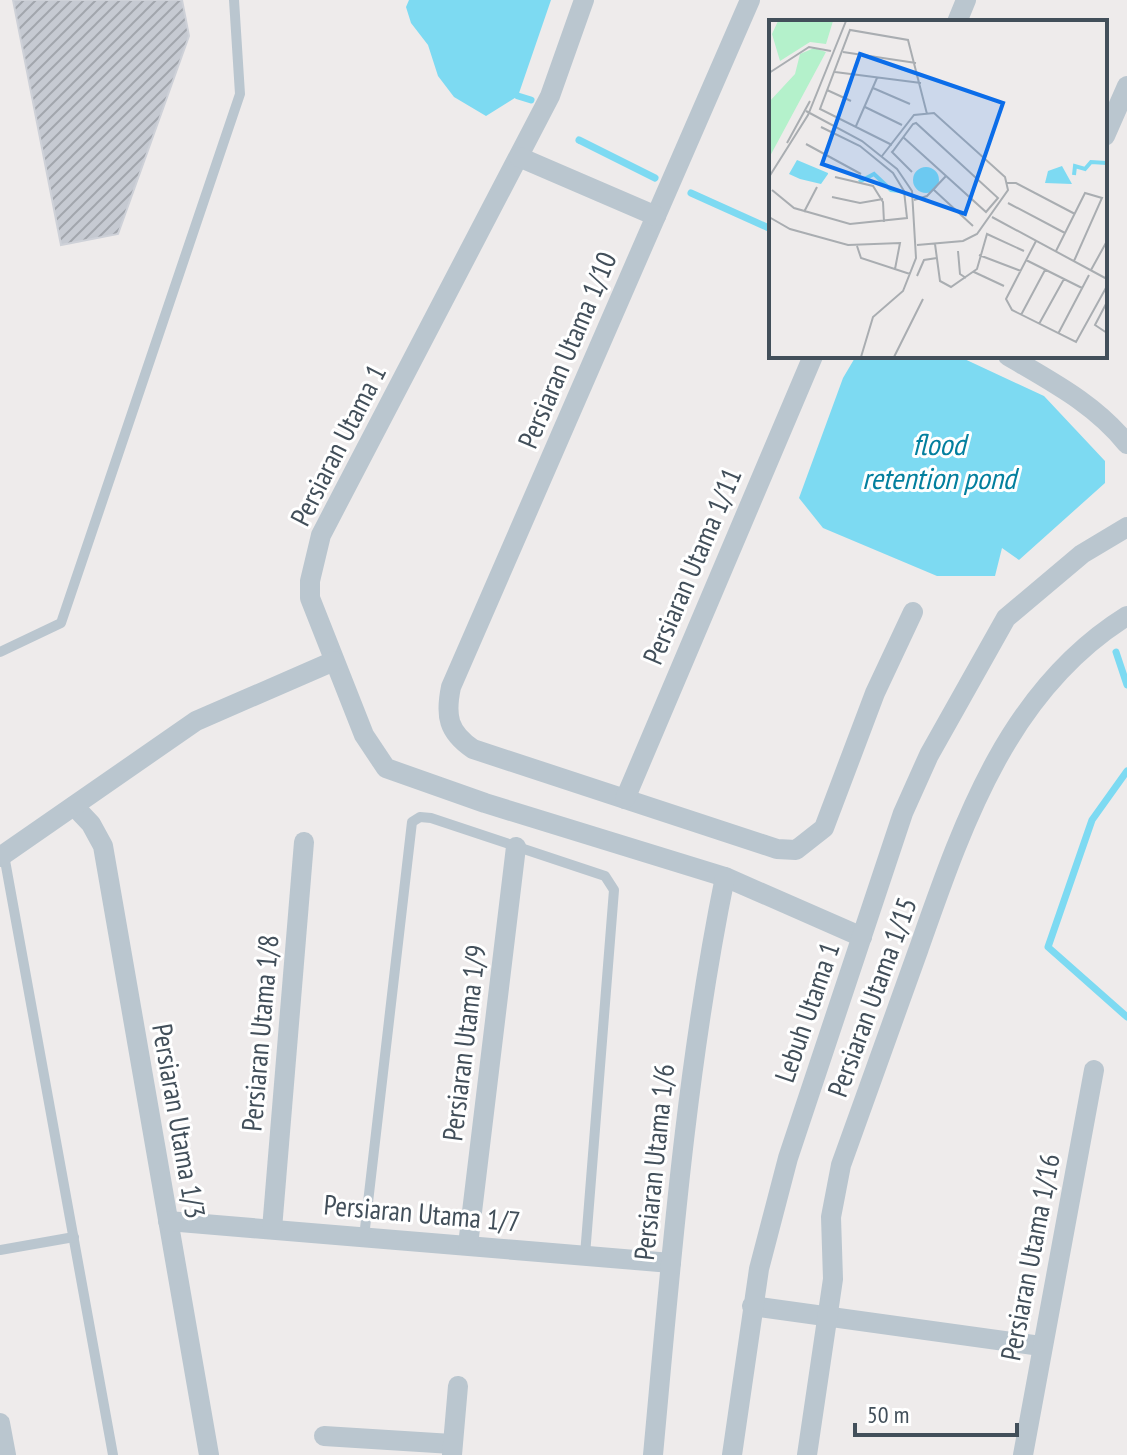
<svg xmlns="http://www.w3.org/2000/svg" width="1127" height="1455" font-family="'PT Sans Narrow',sans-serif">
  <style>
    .water { fill: #7ddaf2 }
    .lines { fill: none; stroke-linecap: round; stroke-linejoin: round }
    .stream { stroke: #7ddaf2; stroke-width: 7 }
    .building { fill: url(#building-hatch); stroke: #ced1d8; stroke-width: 2 }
    .service { stroke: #bac6cf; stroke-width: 10 }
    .minor { stroke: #bac6cf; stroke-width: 20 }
    .labels { text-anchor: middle; stroke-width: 6; stroke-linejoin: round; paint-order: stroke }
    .street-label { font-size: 28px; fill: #424f5a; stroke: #fff }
    .water-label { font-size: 30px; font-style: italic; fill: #037f9e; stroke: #fff }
    .inset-river { fill: none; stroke: #7ddaf2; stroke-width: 4 }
    .inset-road { fill: none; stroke: #a9adb1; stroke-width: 2 }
    .view { fill: #0b6de9; fill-opacity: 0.15; stroke: #0b6de9; stroke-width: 4 }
    .inset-edge { fill: none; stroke: #424f5a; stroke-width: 4 }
  </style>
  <defs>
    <pattern id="building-hatch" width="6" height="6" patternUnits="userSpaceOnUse" patternTransform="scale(2)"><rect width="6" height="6" fill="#c6cad2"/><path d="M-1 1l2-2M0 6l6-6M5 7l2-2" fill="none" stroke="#a2a6ad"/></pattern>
  </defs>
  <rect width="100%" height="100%" fill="#eeebeb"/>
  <g class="water">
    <path d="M409,0H551L518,96L486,116L454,97L438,76L428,45L411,23L406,7Z"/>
    <path d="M856,356H958L1044,396L1105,461V483L1019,560L1002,548L995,576H937L823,528L799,498L843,378Z"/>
  </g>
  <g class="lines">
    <g class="stream">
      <path d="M518,96L531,100"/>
      <path d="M579,140L655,178"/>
      <path d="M691,193L771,229"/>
      <path d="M1116,652L1127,685"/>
      <path d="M1127,771L1092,820L1048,947L1127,1017"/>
    </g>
  </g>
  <path class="building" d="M13,0H182L189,36L118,234L61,245Z"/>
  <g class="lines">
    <g class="service">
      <path d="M0,652L61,623L240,94L234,0"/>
      <path d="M4,855L113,1455"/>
      <path d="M364,1237L412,822L420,817L431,818L605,876L614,890L585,1255"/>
      <path d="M0,1250L74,1237"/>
    </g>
    <g class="minor">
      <path d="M584,0L550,96L321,535L310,581V598L364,735L386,768L485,803L725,877L862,937"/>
      <path d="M750,0L451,687C445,716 448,732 473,749L777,849L796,850L824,828L875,693L913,612"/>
      <path d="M957,22L966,0"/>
      <path d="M1105,136L1127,86"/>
      <path d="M519,157L656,216"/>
      <path d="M1008,356C1052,382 1095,404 1127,444"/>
      <path d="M625,799L813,356"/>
      <path d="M74,806L91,824L103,846L209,1455"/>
      <path d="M0,857L196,721L334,661"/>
      <path d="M168,1221L671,1263"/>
      <path d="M272,1229L304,842"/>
      <path d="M468,1245L516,847"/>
      <path d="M752,1306L1041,1346"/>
      <path d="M0,1423L6,1455"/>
      <path d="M324,1436L452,1444"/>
      <path d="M452,1455L458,1386"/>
      <path d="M653,1455C671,1261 686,1068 725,877"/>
      <path d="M732,1455L759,1269L788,1158L903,813L929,755L1006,618L1082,554L1127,527"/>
      <path d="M807,1455L833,1279L831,1217L841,1165C867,1092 893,1020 919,948C963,823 1008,690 1127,616"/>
      <path d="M1023,1455L1094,1070"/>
    </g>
  </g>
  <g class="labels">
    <g class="street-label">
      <text transform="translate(567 350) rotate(-67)" y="10">Persiaran Utama 1/10</text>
      <text transform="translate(338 445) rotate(-63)" y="10">Persiaran Utama 1</text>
      <text transform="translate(692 566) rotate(-67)" y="10">Persiaran Utama 1/11</text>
      <text transform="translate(872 997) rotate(-70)" y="10">Persiaran Utama 1/15</text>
      <text transform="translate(807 1012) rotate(-71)" y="10">Lebuh Utama 1</text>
      <text transform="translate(260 1033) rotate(-85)" y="10">Persiaran Utama 1/8</text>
      <text transform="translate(464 1043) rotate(-83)" y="10">Persiaran Utama 1/9</text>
      <text transform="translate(179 1121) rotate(80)" y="10">Persiaran Utama 1/3</text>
      <text transform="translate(654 1162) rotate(-84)" y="10">Persiaran Utama 1/6</text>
      <text transform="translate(422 1213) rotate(5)" y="10">Persiaran Utama 1/7</text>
      <text transform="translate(1030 1257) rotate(-79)" y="10">Persiaran Utama 1/16</text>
    </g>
    <g class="water-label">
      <text x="939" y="455">flood<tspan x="939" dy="34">retention pond</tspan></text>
    </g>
  </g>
  <g transform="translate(769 20)">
    <rect width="338" height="338" fill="#eeebeb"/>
    <path d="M9,1H64L57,24L41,22L11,41L3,14ZM45,28L57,32L0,138V82L26,54L31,34Z" fill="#b4f1cb"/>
    <path d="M28,140L59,153V154L52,164L31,159L20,154ZM293,146L303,164L276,163L279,151ZM144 160a13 13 0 1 1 26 0a13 13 0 1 1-26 0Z" fill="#7ddaf2"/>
    <path class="inset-river" d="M305,155L306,146L316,149L322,142L338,143M90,162L105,154L122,170L131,171"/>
    <path class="inset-road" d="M74,32L147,43M66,52L152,63M0,53L40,27L62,31M104,68L141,84M58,70L82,81M96,87L133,105M37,91L93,121L128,149L143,171L147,238L134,271L104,297L92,337M87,106L108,58M134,117L217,192L229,178L147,103L144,104L124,131L123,132L143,152M18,123L41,81M37,124L92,154M123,125L51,89L81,10L139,20L158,94M113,136L145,95L165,93L236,157L239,170L208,214L194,221L148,225M0,157L39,95L77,1M66,157L104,166L114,182L115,202M238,163H247L306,194M3,170L25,188L81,204L138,198L135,171L124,153L91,126L52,107M165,170L204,206M63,177L91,183L114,179M145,180L158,176L177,156M239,183L296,213M35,192L48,167M0,197L21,209L79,225L131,223L126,249M223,197L338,259M267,221L237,279L243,290L307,322L338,266M166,224L171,261L182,267L208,249L218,214L255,231M88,226L92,238L141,254M189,231L191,254L197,258M287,231L316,173L333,178L305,241M210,235L252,251M257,240L313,268M322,250L338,221M205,252L235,266M148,256L155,240L168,238M338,282L326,305L338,313M252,295L276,250M270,304L295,259M289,314L320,255M125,337L154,279"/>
    <path class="view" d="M91,34L234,83L196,194L53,144Z"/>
    <rect width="338" height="338" class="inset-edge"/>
  </g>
  <path d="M855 1423v12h162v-12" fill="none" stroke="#424f5a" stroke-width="4"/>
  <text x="867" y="1423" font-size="24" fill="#424f5a" stroke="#ffffff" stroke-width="6" paint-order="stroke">50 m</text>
</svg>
